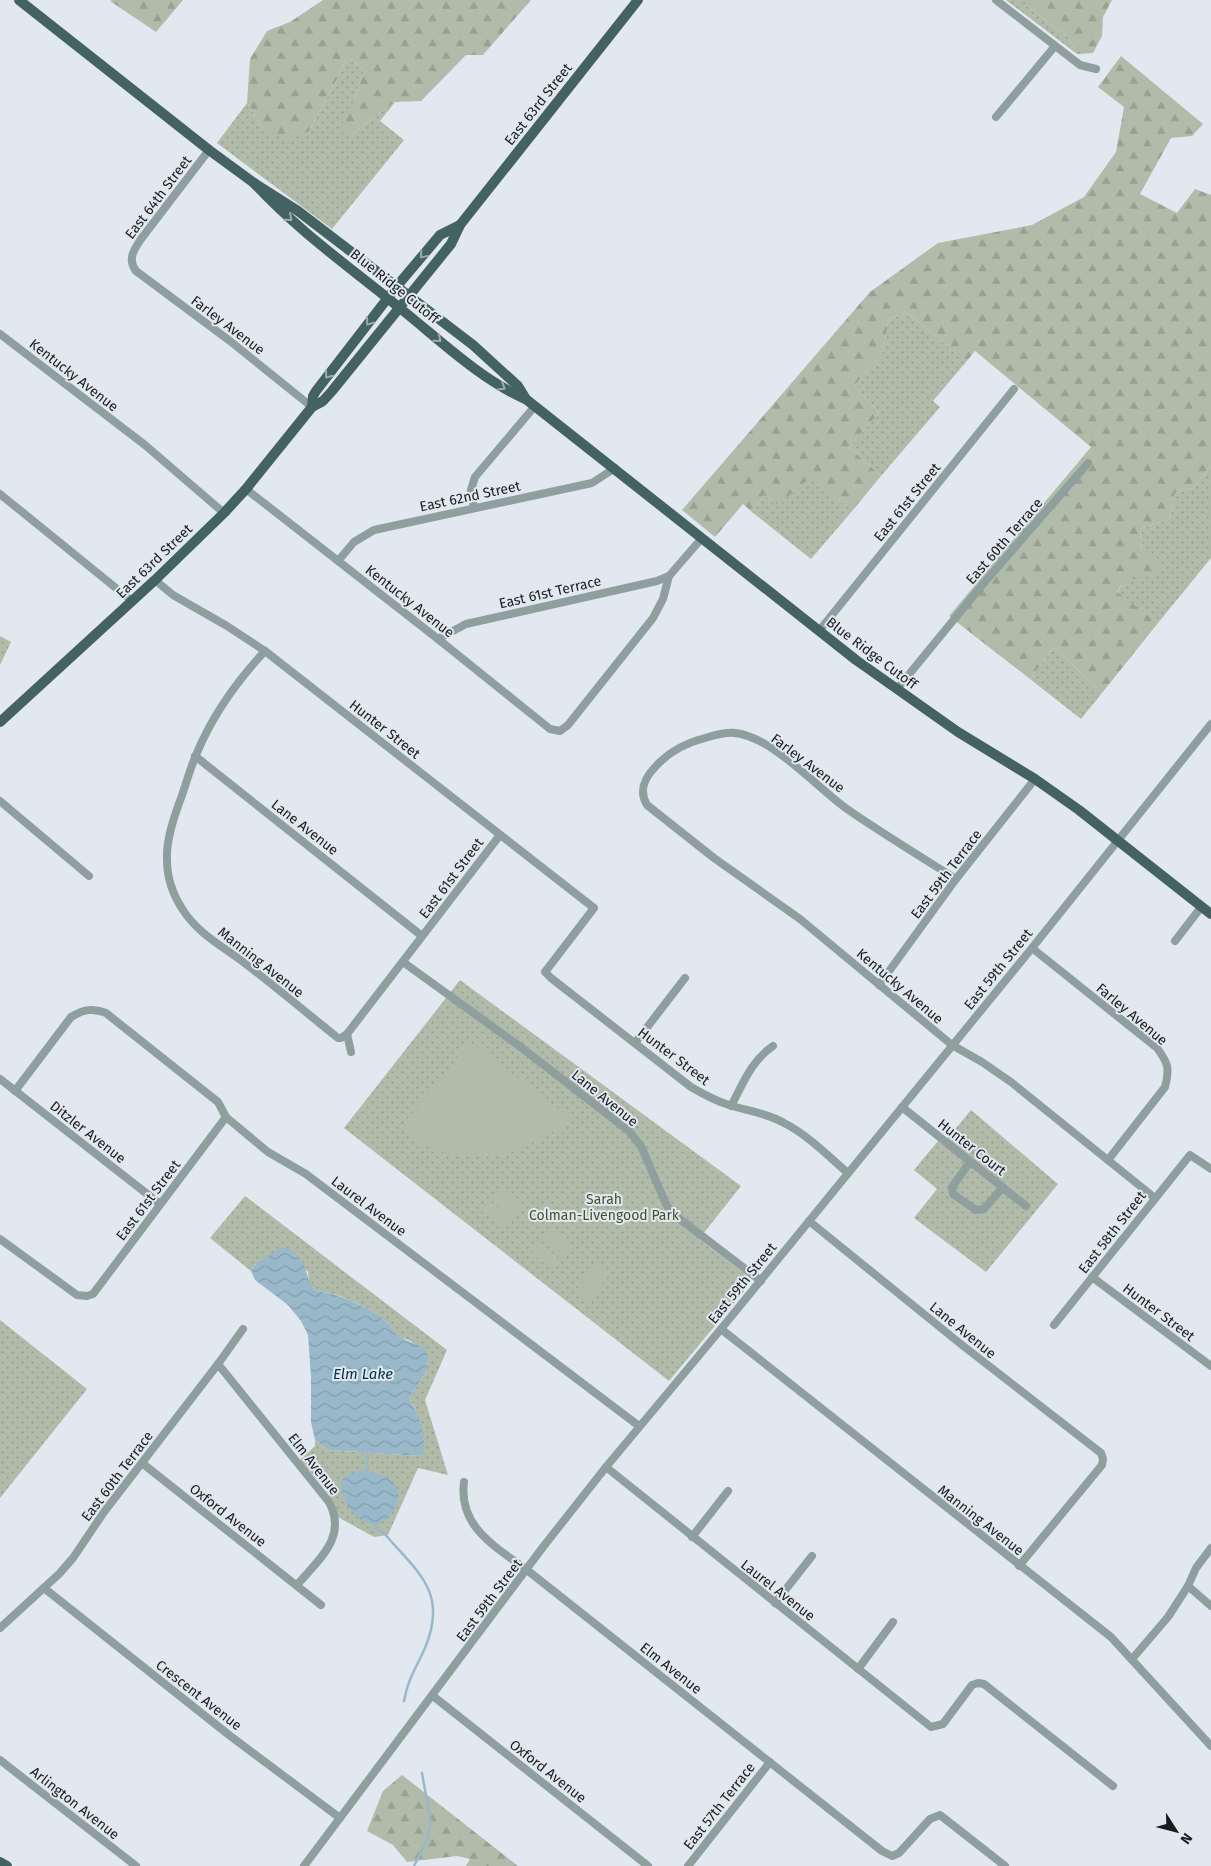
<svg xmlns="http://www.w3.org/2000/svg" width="1211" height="1866" font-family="'Fira Sans',sans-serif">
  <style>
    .grass { fill: url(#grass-dots) }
    .forest { fill: url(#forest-firs) }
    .garden { fill: #b0bba9 }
    .water { fill: url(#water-waves) }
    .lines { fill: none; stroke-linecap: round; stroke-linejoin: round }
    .stream { stroke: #99b9ca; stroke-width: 2.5 }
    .minor { stroke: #8e9f9e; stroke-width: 8 }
    .major { stroke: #446261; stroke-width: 10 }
    .oneway { stroke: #9bacb0 }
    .labels { text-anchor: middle; stroke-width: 4; stroke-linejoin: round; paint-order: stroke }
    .street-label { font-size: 14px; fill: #191c1e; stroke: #e2e8f0 }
    .park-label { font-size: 14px; fill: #3b5329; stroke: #e2e8f0 }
    .water-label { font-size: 15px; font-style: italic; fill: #003042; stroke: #e2e8f0 }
  </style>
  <defs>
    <pattern id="grass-dots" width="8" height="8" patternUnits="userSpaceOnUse" patternTransform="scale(1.25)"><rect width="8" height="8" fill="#b0bba9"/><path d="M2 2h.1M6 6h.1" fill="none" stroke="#97a091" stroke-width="1.8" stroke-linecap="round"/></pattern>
    <pattern id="forest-firs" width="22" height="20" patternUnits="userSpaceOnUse" patternTransform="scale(1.25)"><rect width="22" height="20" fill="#b0bba9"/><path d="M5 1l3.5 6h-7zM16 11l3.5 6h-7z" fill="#97a091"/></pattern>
    <pattern id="water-waves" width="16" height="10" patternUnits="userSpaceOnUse" patternTransform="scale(1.25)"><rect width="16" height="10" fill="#99b9ca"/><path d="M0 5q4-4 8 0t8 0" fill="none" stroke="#839ead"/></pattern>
  </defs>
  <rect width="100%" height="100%" fill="#e2e8f0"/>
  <g class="grass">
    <path d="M1006,0H1019L1068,37L1077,54Z"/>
    <path d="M347,57L364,70L355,98L351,135L395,102L380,121L404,140L332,229L217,143L247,103L263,128L309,131L337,79Z"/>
    <path d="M908,313L966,362L933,401L940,407L881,476L849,447L879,413L855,385L883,351L889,318Z"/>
    <path d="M1211,466V558L1158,623L1117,593L1142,551L1140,529L1169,519L1175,493L1193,488Z"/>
    <path d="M809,478L853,510L811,559L752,512L764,495L778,505Z"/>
    <path d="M0,636L11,642L0,665Z"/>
    <path d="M1054,647L1102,693L1081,719L1030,679Z"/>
    <path d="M460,980L741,1186L699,1239L746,1275L748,1280V1286L669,1381L344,1128Z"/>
    <path d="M971,1110L1058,1184L986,1272L914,1218L937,1189L914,1170L938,1141L948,1138Z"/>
    <path d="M245,1196L447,1350L425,1400L448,1475L418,1468L388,1535L374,1537L338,1517C334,1494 315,1478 300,1460L315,1446V1440L328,1450L419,1456L424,1451L415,1408L409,1398L425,1374L429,1358C423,1352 418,1346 412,1342C408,1339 402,1339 398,1336C394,1332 392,1327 389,1324C372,1308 338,1292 315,1291L309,1283L308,1271L256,1264L251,1271L210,1238Z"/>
    <path d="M0,1320L87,1389L0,1498Z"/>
  </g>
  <g class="forest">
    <path d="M112,0H183L156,32L110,1Z"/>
    <path d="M323,0H531L483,55H466L421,101L395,102L351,135L339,131L355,98L364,70L347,57L337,79L309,131L287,141L263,128L247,103L250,59L267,31L290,22Z"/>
    <path d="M1019,0H1112L1103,17L1102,36L1093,53L1077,54L1068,37Z"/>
    <path d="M1121,56L1203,124L1192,136L1171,138L1140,194L1177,213L1195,189L1211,195V466L1193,488L1175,493L1169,519L1140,529L1142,551L1160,559L1157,576L1125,580L1117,592L1158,623L1102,693L1054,647L1030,679L949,616L1091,447L975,351L966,362L908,313L889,318L883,351L855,385L879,413L849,447L881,476L853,510L809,479L778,505L764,495L752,512L743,504L715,537L682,510L870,292L938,243L1032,225L1084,197L1116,152L1124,107L1098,87Z"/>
    <path d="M402,1775L518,1866H466L470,1859L457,1856L407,1862L393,1845L367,1831L383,1791Z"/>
  </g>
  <g class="garden">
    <path d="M468,1045H475L564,1113C538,1147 509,1159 467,1156C455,1155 440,1153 429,1147C419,1143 410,1134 401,1127Z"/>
    <path d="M565,1114L572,1120L559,1137L552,1131Z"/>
    <path d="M500,1187L521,1205L513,1215L491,1197Z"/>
    <path d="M489,1200L510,1218L502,1228L480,1210Z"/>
    <path d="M552,1230L573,1248L564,1258L543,1240Z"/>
    <path d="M540,1243L561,1261L553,1271L532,1253Z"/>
    <path d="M597,1265L609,1275L588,1301L575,1291Z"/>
  </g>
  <g class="water">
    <path d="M282,1247C310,1255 302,1274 315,1291C336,1292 375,1309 389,1324C393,1328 394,1333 399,1336C405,1341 416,1344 424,1347L429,1358L425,1374L409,1398C419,1415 425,1431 424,1451L419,1456L328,1450L315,1440L311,1422V1377L308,1335L301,1321L288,1305L255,1280L251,1271L256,1264Z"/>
    <path d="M361,1470C383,1473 410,1484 393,1511C380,1533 360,1524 348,1506C342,1497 339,1486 344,1477Z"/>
  </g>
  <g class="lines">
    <g class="stream">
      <path d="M367,1452V1471"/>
      <path d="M376,1524V1528L383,1532C416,1571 449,1591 425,1648C416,1668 408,1679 404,1701"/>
      <path d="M414,1866L426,1842L431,1824L422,1773"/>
    </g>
    <g class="minor">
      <path d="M996,0L1080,65L1096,69"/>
      <path d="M996,117L1055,46"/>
      <path d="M209,150L141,239C134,250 127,259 136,271L230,341L312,407"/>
      <path d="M0,334L145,445L224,513"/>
      <path d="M246,489L438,639L550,729L560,731L568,725L653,618L663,599L669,576L702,538"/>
      <path d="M0,494L132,601"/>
      <path d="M474,508L471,490L475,477L535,406"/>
      <path d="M338,561L354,542L374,530L592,483L615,468"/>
      <path d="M155,580L173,595L227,626L265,651L594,908L545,972L551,978L691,1087C703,1094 716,1101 729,1105C748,1111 767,1113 784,1123C808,1135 828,1156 848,1173"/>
      <path d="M819,631L1014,389"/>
      <path d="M438,639L466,624L657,581L669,576"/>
      <path d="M265,651C236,682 212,716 196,755C190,769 186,784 181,798C174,817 166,840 167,860C167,879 173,895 183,910C198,934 224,947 246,964C277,988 307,1013 338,1038H341L347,1034"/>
      <path d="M897,689L983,584L1088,463"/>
      <path d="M195,756L422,936"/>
      <path d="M0,801L89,876"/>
      <path d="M956,879C920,856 883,834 847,809C816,787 773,737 735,733C725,732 715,735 705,738C686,743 670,751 657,765C645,777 638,790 647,805L714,858L800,919L952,1045L982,1062L1011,1082L1155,1198"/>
      <path d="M1175,941L1202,906"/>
      <path d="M1032,948L1157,1048C1168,1063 1170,1068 1165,1087L1108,1160"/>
      <path d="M403,962L522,1048L629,1131L641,1146L666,1204L672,1213L761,1281"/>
      <path d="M879,985L956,879L1035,779"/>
      <path d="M635,1043L685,978"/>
      <path d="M351,1052L347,1034L500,835"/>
      <path d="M0,1079L160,1204"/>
      <path d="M15,1091L71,1017C84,1009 92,1008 106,1013L218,1102L226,1117L268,1152L306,1174L639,1426"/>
      <path d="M731,1106C743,1084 751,1061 773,1046"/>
      <path d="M902,1107L1026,1206"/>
      <path d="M970,1162L952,1187L953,1194L976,1210L984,1209L1003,1187"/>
      <path d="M809,1221L962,1345L1101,1453L1103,1459L1102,1465L1019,1566"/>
      <path d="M0,1239L77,1295L87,1296L93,1294L226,1117"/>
      <path d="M1092,1277L1211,1366"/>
      <path d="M1054,1325L1190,1155L1211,1169"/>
      <path d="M721,1329L1111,1637L1211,1746"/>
      <path d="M218,1364L329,1502C348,1538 318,1560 297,1585"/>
      <path d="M142,1463L321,1605"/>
      <path d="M606,1467L931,1727L943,1724L972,1685L978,1683L984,1684L1113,1786"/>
      <path d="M464,1482C458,1527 496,1547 527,1570L882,1851L892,1856L899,1853L930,1819L940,1815L1005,1866"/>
      <path d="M692,1537L728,1491"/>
      <path d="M1188,1586L1211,1606"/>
      <path d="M44,1588L229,1735L340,1818"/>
      <path d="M775,1603L812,1556"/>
      <path d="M0,1628L59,1574L73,1558L104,1512L218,1364L243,1329"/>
      <path d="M1132,1659L1168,1617L1188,1586L1196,1568L1211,1548"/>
      <path d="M858,1669L893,1622"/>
      <path d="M433,1696L648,1866"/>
      <path d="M0,1760L136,1866"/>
      <path d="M304,1866L543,1547L606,1467L721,1329L1032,948L1211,724"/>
      <path d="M688,1866L770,1762"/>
    </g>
    <g class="major">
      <path d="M19,0L209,150L254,183L298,211L473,345L518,386L526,399"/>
      <path d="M254,183C298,231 351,268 401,309C441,341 480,379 527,400L856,660L958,732L1035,779L1079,810L1211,914"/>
      <path d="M312,407L313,396L316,391L397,286L440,235L460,225"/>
      <path d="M0,722L155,580L224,513L246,489L312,407L323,401L332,391L451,244L460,225L638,0"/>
      <path d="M0,1862L7,1866"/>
    </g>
  </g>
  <defs><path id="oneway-chevron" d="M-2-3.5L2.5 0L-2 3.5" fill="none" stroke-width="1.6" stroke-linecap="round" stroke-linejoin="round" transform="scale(1.25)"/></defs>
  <g class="oneway">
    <use href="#oneway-chevron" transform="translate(289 218) rotate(41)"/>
    <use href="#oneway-chevron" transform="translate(423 255) rotate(130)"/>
    <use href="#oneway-chevron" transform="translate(369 322) rotate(127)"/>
    <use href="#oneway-chevron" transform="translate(438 339) rotate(39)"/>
    <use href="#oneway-chevron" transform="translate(328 375) rotate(128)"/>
    <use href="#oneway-chevron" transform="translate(502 387) rotate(32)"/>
  </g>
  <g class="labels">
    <g class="street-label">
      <text transform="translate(538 104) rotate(-52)" y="5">East 63rd Street</text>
      <text transform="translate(158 197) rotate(-53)" y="5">East 64th Street</text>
      <text transform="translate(395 286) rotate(39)" y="5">Blue Ridge Cutoff</text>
      <text transform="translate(228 325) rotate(37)" y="5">Farley Avenue</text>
      <text transform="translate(74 375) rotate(38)" y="5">Kentucky Avenue</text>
      <text transform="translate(470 496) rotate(-12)" y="5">East 62nd Street</text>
      <text transform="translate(907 502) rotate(-51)" y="5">East 61st Street</text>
      <text transform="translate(1004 541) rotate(-49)" y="5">East 60th Terrace</text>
      <text transform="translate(154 561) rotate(-44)" y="5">East 63rd Street</text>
      <text transform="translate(550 592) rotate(-13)" y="5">East 61st Terrace</text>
      <text transform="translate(410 601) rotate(38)" y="5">Kentucky Avenue</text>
      <text transform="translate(872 653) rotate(37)" y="5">Blue Ridge Cutoff</text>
      <text transform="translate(385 729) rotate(38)" y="5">Hunter Street</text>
      <text transform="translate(808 763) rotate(37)" y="5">Farley Avenue</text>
      <text transform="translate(305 827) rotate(38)" y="5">Lane Avenue</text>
      <text transform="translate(946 874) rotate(-53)" y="5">East 59th Terrace</text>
      <text transform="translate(451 878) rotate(-53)" y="5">East 61st Street</text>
      <text transform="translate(261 962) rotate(38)" y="5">Manning Avenue</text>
      <text transform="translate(998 969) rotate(-51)" y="5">East 59th Street</text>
      <text transform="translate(900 986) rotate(40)" y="5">Kentucky Avenue</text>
      <text transform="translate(1132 1014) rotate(40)" y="5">Farley Avenue</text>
      <text transform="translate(674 1056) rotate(37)" y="5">Hunter Street</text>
      <text transform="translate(605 1098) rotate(39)" y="5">Lane Avenue</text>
      <text transform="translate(88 1132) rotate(38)" y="5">Ditzler Avenue</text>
      <text transform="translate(972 1147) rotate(38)" y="5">Hunter Court</text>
      <text transform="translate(148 1200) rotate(-53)" y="5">East 61st Street</text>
      <text transform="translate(369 1206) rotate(37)" y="5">Laurel Avenue</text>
      <text transform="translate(1112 1232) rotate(-52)" y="5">East 58th Street</text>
      <text transform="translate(742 1283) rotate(-51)" y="5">East 59th Street</text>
      <text transform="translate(1159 1312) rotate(37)" y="5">Hunter Street</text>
      <text transform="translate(963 1330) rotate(39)" y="5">Lane Avenue</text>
      <text transform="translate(314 1464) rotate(52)" y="5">Elm Avenue</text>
      <text transform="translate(117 1476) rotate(-53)" y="5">East 60th Terrace</text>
      <text transform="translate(228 1515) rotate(38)" y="5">Oxford Avenue</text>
      <text transform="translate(981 1520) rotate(38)" y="5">Manning Avenue</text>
      <text transform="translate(778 1590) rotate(38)" y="5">Laurel Avenue</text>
      <text transform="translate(489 1600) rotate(-53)" y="5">East 59th Street</text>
      <text transform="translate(671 1668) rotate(38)" y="5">Elm Avenue</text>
      <text transform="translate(199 1695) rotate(38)" y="5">Crescent Avenue</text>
      <text transform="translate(548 1771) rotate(38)" y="5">Oxford Avenue</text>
      <text transform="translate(75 1803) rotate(38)" y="5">Arlington Avenue</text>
      <text transform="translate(719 1806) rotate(-52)" y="5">East 57th Terrace</text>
    </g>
    <g class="park-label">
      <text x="604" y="1204">Sarah<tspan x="604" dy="16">Colman-Livengood Park</tspan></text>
    </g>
    <g class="water-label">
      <text x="363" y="1379">Elm Lake</text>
    </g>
  </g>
  <g transform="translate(1176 1831) rotate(126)" stroke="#e2e8f0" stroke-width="4" paint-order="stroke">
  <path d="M0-4L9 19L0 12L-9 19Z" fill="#191c1e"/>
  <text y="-8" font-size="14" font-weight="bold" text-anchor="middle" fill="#191c1e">N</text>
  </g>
</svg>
